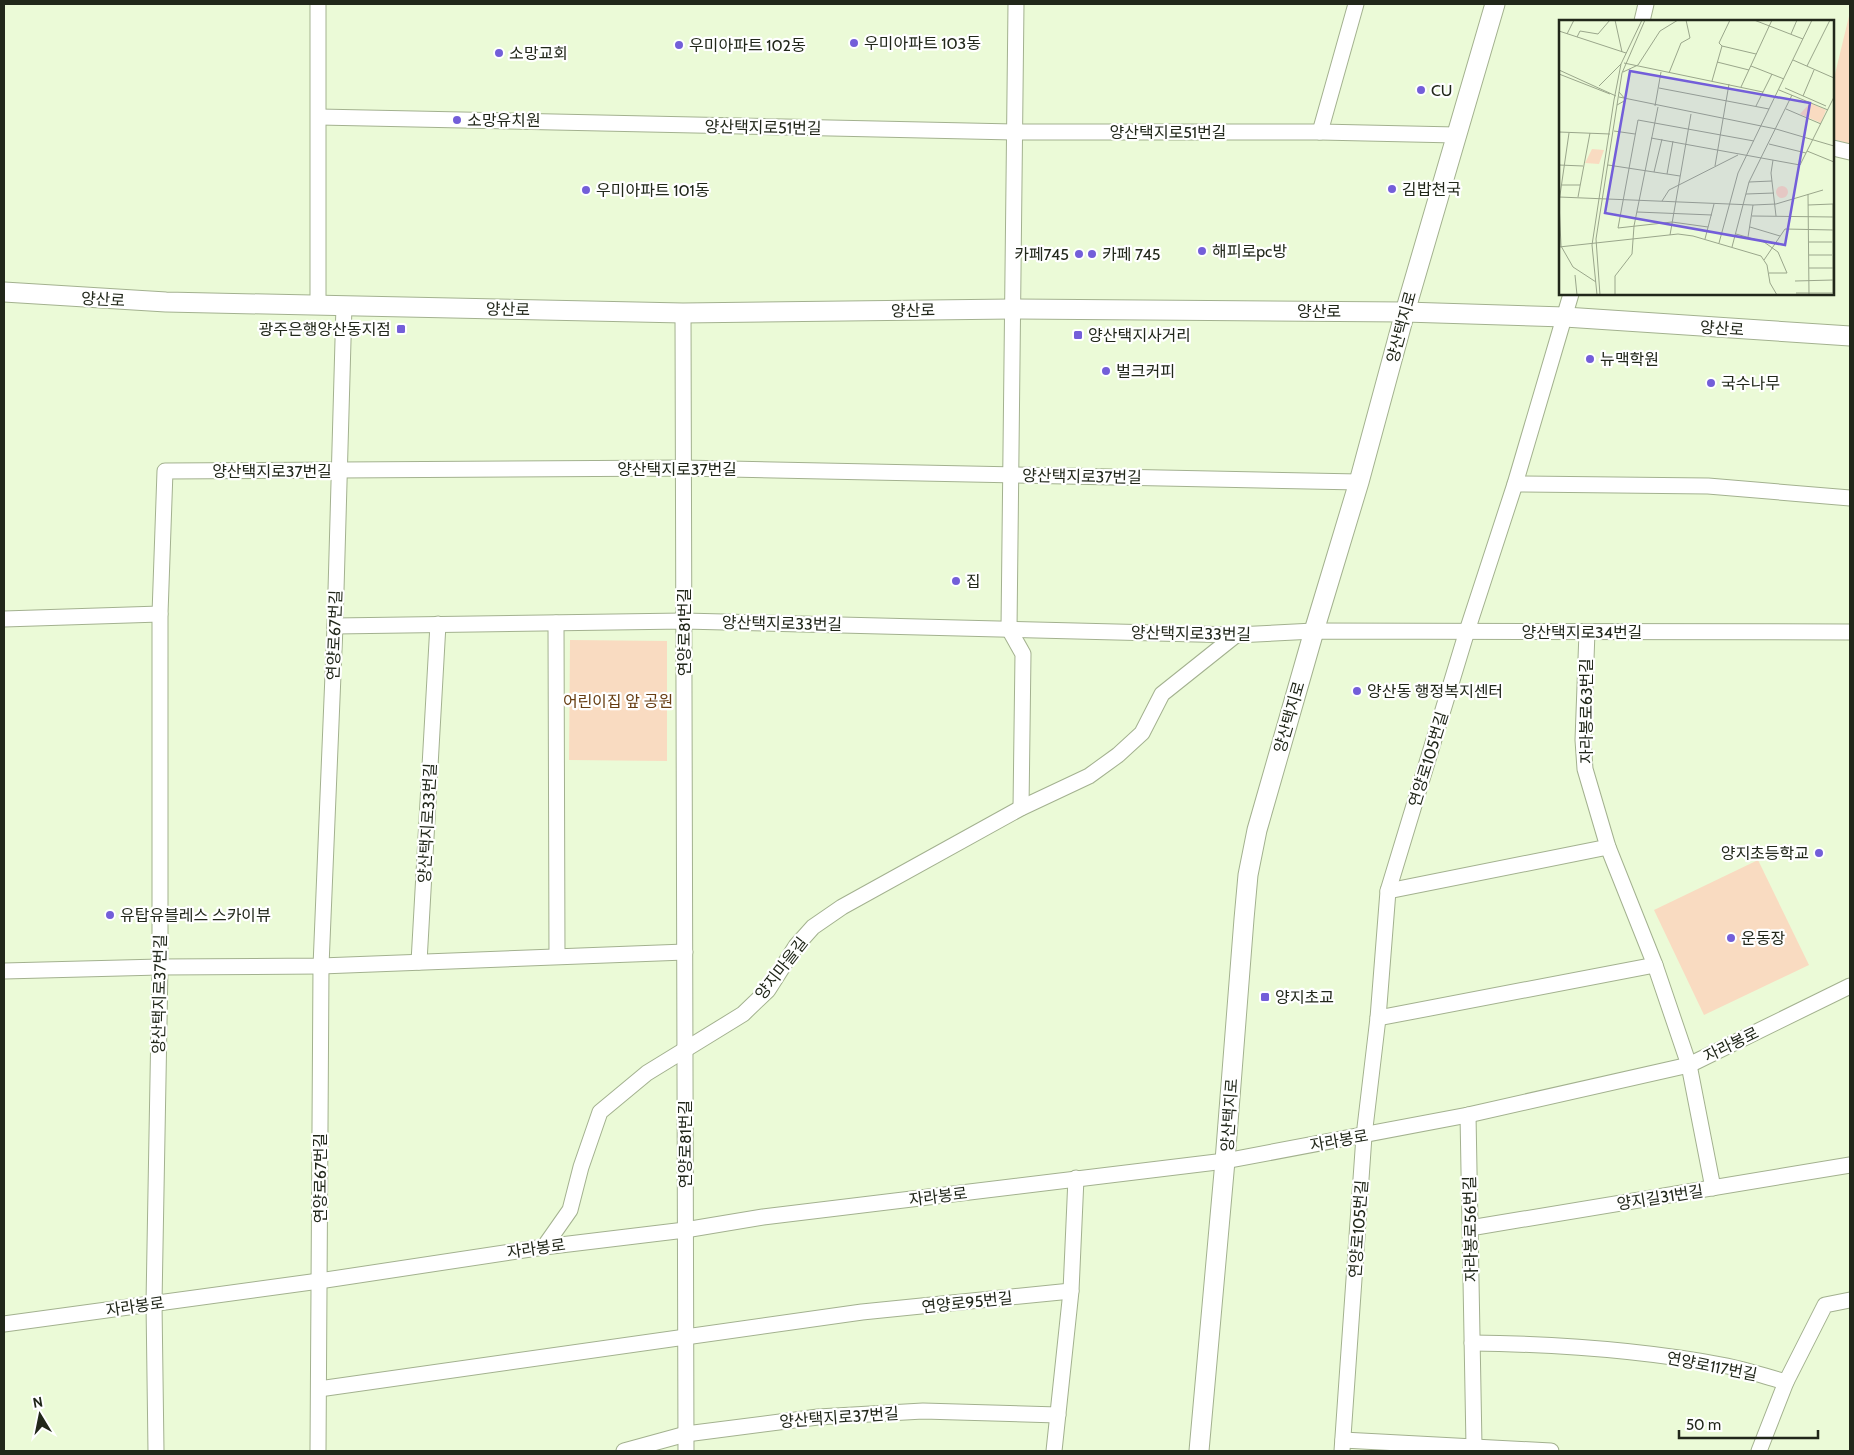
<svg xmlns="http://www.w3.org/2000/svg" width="1854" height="1455" font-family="Cabin,'Noto Sans KR',sans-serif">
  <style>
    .green { fill: #f9dbc1 }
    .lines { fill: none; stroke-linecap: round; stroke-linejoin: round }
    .minor-casing { stroke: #a3b18f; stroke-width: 17 }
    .tertiary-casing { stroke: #a3b18f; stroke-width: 21 }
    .minor { stroke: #fff; stroke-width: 15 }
    .tertiary { stroke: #fff; stroke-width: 19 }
    .poi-dot { fill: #735ed9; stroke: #fff; stroke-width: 2 }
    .labels { text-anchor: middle; stroke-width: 4.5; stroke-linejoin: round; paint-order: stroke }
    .poi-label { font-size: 16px; fill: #21271a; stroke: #fff; text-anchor: start }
    .street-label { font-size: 16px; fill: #21271a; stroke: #fff }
    .park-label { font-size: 16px; fill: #673d12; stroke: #fff }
    .inset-road { fill: none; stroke: #9aa68b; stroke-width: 1 }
    .view { fill: #735ed9; fill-opacity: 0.15; stroke: #735ed9; stroke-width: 2.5 }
    .inset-edge { fill: none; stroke: #21271a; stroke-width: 2.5 }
  </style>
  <rect width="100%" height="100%" fill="#ebfad7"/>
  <g class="green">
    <path d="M1850,12V144L1833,139V74H1835Z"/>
    <path d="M570,640L667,641V761L569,760Z"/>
    <path d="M1758,860L1809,965L1704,1015L1654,910Z"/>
  </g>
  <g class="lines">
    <g class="minor-casing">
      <g id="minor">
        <path d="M1016,4L1009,629L1023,654L1021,808"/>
        <path d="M1642,21L1646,4"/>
        <path d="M319,117L1014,132H1320L1456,135"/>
        <path d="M1320,132L1356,4"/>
        <path d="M1833,148L1850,152"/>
        <path d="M318,305V4"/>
        <path d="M683,313L686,1451"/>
        <path d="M1515,484L1708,486L1850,498"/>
        <path d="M4,619L160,614"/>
        <path d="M556,623L557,956"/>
        <path d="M335,626L684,621L1236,635L1314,631L1850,632"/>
        <path d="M1587,632L1583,740L1585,769L1608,847L1655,965L1689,1065L1713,1188"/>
        <path d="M1388,891L1608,847"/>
        <path d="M419,962L438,624"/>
        <path d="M4,971L160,967L321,966L685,952"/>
        <path d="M1378,1018L1655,965"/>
        <path d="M1468,1115L1474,1446"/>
        <path d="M1470,1228L1850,1165"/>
        <path d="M544,1247L570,1210L581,1167L600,1112L647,1073L743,1014L768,990L796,946L813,927L842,907L1021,808L1089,776L1118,755L1142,733L1162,694L1236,635"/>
        <path d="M4,1324L319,1281L544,1247L685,1230L763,1217L1225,1161L1468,1115L1689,1065L1850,986"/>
        <path d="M1472,1343C1557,1344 1643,1350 1727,1366C1747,1370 1767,1377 1786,1382"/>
        <path d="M319,1389L862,1312L1071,1291"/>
        <path d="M1343,1440L1551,1451"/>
        <path d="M156,1451L154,1303L160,967V614L165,471L683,468L1359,482"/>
        <path d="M318,1451L321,966L335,626L344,305"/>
        <path d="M624,1451L686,1434L818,1417L923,1411L1058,1415"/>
        <path d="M1054,1451L1071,1291L1076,1178"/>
        <path d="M1342,1451L1364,1136L1378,1018L1388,891L1467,631L1515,484L1571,294"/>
        <path d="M1759,1451L1786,1382L1825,1305L1850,1300"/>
      </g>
    </g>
    <g class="tertiary-casing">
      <g id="tertiary">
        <path d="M4,292L166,302L683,313L1012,309L1405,312L1565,317L1850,336"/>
        <path d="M1199,1451L1225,1161L1244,919L1248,875L1257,830L1314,631L1359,482L1405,312L1495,4"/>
      </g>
    </g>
    <use href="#minor" class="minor"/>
    <use href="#tertiary" class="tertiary"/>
  </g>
  <g class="poi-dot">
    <circle cx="854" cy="43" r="5"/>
    <circle cx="679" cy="45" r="5"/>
    <circle cx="499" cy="53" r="5"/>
    <circle cx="1421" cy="90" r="5"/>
    <circle cx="457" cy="120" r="5"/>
    <circle cx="1392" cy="189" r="5"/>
    <circle cx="586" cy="190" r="5"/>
    <circle cx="1202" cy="251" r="5"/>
    <circle cx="1079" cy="254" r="5"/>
    <circle cx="1092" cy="254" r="5"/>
    <rect x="396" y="324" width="10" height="10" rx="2.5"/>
    <rect x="1073" y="330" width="10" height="10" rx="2.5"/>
    <circle cx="1590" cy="359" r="5"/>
    <circle cx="1106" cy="371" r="5"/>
    <circle cx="1711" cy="383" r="5"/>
    <circle cx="956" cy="581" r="5"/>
    <circle cx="1357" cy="691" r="5"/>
    <circle cx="1819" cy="853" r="5"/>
    <circle cx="110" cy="915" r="5"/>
    <circle cx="1731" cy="938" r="5"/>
    <rect x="1260" y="992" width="10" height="10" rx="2.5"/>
  </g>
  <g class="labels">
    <g class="poi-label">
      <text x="864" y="49">우미아파트 103동</text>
      <text x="689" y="51">우미아파트 102동</text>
      <text x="509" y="59">소망교회</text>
      <text x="1431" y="96">CU</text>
      <text x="467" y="126">소망유치원</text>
      <text x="1402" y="195">김밥천국</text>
      <text x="596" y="196">우미아파트 101동</text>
      <text x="1212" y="257">해피로pc방</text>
      <text x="1069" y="260" text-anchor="end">카페745</text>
      <text x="1102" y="260">카페 745</text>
      <text x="391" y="335" text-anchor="end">광주은행양산동지점</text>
      <text x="1088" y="341">양산택지사거리</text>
      <text x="1600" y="365">뉴맥학원</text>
      <text x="1116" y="377">벌크커피</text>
      <text x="1721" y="389">국수나무</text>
      <text x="966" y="587">집</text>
      <text x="1367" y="697">양산동 행정복지센터</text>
      <text x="1809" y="859" text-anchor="end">양지초등학교</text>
      <text x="120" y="921">유탑유블레스 스카이뷰</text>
      <text x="1741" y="944">운동장</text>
      <text x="1275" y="1003">양지초교</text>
    </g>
    <g class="street-label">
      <text transform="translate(763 127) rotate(1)" y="6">양산택지로51번길</text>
      <text x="1168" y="138">양산택지로51번길</text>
      <text transform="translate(103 299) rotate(3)" y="6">양산로</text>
      <text transform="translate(508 309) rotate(1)" y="6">양산로</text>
      <text transform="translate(913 310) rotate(-1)" y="6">양산로</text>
      <text x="1319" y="317">양산로</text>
      <text transform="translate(1401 327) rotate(-75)" y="6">양산택지로</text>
      <text transform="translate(1722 328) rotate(4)" y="6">양산로</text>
      <text x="677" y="475">양산택지로37번길</text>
      <text x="272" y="477">양산택지로37번길</text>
      <text transform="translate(1082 476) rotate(1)" y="6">양산택지로37번길</text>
      <text transform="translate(782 623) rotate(1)" y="6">양산택지로33번길</text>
      <text transform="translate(684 632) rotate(-90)" y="6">연양로81번길</text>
      <text x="1582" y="638">양산택지로34번길</text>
      <text transform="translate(1191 633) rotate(1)" y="6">양산택지로33번길</text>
      <text transform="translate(334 635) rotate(-88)" y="6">연양로67번길</text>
      <text transform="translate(1586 711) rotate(-90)" y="6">자라봉로63번길</text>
      <text transform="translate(1289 717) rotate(-74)" y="6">양산택지로</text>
      <text transform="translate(1428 759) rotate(-73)" y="6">연양로105번길</text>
      <text transform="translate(427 823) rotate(-87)" y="6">양산택지로33번길</text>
      <text transform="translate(781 968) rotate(-52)" y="6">양지마을길</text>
      <text transform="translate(159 994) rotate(-89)" y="6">양산택지로37번길</text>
      <text transform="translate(1731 1044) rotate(-26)" y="6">자라봉로</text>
      <text transform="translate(1229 1115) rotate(-86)" y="6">양산택지로</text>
      <text transform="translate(1339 1140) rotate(-10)" y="6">자라봉로</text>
      <text transform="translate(685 1144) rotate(-90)" y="6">연양로81번길</text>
      <text transform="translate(320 1178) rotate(-90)" y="6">연양로67번길</text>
      <text transform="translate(938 1196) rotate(-7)" y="6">자라봉로</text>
      <text transform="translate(1660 1197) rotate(-9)" y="6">양지길31번길</text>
      <text transform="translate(1358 1229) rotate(-86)" y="6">연양로105번길</text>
      <text transform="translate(1470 1229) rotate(-91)" y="6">자라봉로56번길</text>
      <text transform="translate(536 1248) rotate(-8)" y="6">자라봉로</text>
      <text transform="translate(967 1302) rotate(-6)" y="6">연양로95번길</text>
      <text transform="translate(135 1306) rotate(-8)" y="6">자라봉로</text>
      <text transform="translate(1712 1366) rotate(11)" y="6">연양로117번길</text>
      <text transform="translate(839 1417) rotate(-4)" y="6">양산택지로37번길</text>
    </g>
    <g class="park-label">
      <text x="618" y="707">어린이집 앞 공원</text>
    </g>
  </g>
  <g transform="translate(1559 20)">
    <rect width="275" height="275" fill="#ebfad7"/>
    <path d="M251,83L267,90L262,103L241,94ZM33,129L45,130L40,144L26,143ZM217 172a6 6 0 1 1 12 0a6 6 0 1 1-12 0Z" fill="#f9dbc1"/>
    <path class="inset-road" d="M56,0L63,32M195,0L244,19M0,11L67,33M8,14L15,0M232,14L238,0M18,17L21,11L39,14L51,0M163,26L197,34M234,40L275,58M158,42L190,50M65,43L204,72M192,46L225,59M248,46L271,0M0,50L57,76M64,52L79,45L101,11L119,0M110,53L122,23L131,18L127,0M0,54L51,74M153,61L163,26L160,23L171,0M40,66L62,44M182,67L213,0M100,68L210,89M226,68L267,86M220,70L269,90M244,76L255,50M60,77L217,109L275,126M58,85L67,80L60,72M96,86L102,52M197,86L213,54M227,89L262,104M55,111L76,114M0,112L51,114M92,118L241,145L275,77M210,124L247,133M248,131L275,142M214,140L212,153L217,196M0,145L24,146M49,145L121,156M156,146L170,64M95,152L103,119M108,154L114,121M190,162L213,161M3,165H21M187,174L215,173M249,174L250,275M0,177L194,185L217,184L264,170M19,177L31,113M103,181L110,170L179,135M0,182L2,226L14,247L37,262M0,182L10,113M78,192L153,195M193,196L274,197M149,207L113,202L59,208L79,100L195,121M191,207L221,216M177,214L205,222L219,232L228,253H210M111,215L132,94M189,217L194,185M146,219L155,184M250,222H273M160,223L179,153L253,0M0,227L119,214L134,216L202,236L208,245L211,263L218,275M173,227L190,162L233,75M250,235H273M205,240L226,209L274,210M250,248H274M16,255L18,275M236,261L274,260M237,273H274V184L249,185M38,275L33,225L55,80L62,44L83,0M41,275L37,219L63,53L86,0M56,275V256L73,234L75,206L99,87"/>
    <path class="view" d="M71,51L251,83L226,225L46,193Z"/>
    <rect width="275" height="275" class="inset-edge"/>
  </g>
  <rect width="1854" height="1455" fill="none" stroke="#21271a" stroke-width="10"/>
  <g transform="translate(40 1415) rotate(350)" stroke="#ffffff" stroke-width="4" paint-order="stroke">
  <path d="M0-4L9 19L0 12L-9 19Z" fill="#21271a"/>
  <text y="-8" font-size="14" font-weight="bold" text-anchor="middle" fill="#21271a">N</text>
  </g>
  <path d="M1679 1430v8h139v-8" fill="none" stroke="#21271a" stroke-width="2.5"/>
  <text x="1686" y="1430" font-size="15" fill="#21271a" stroke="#ffffff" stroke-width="4" paint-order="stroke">50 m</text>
</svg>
